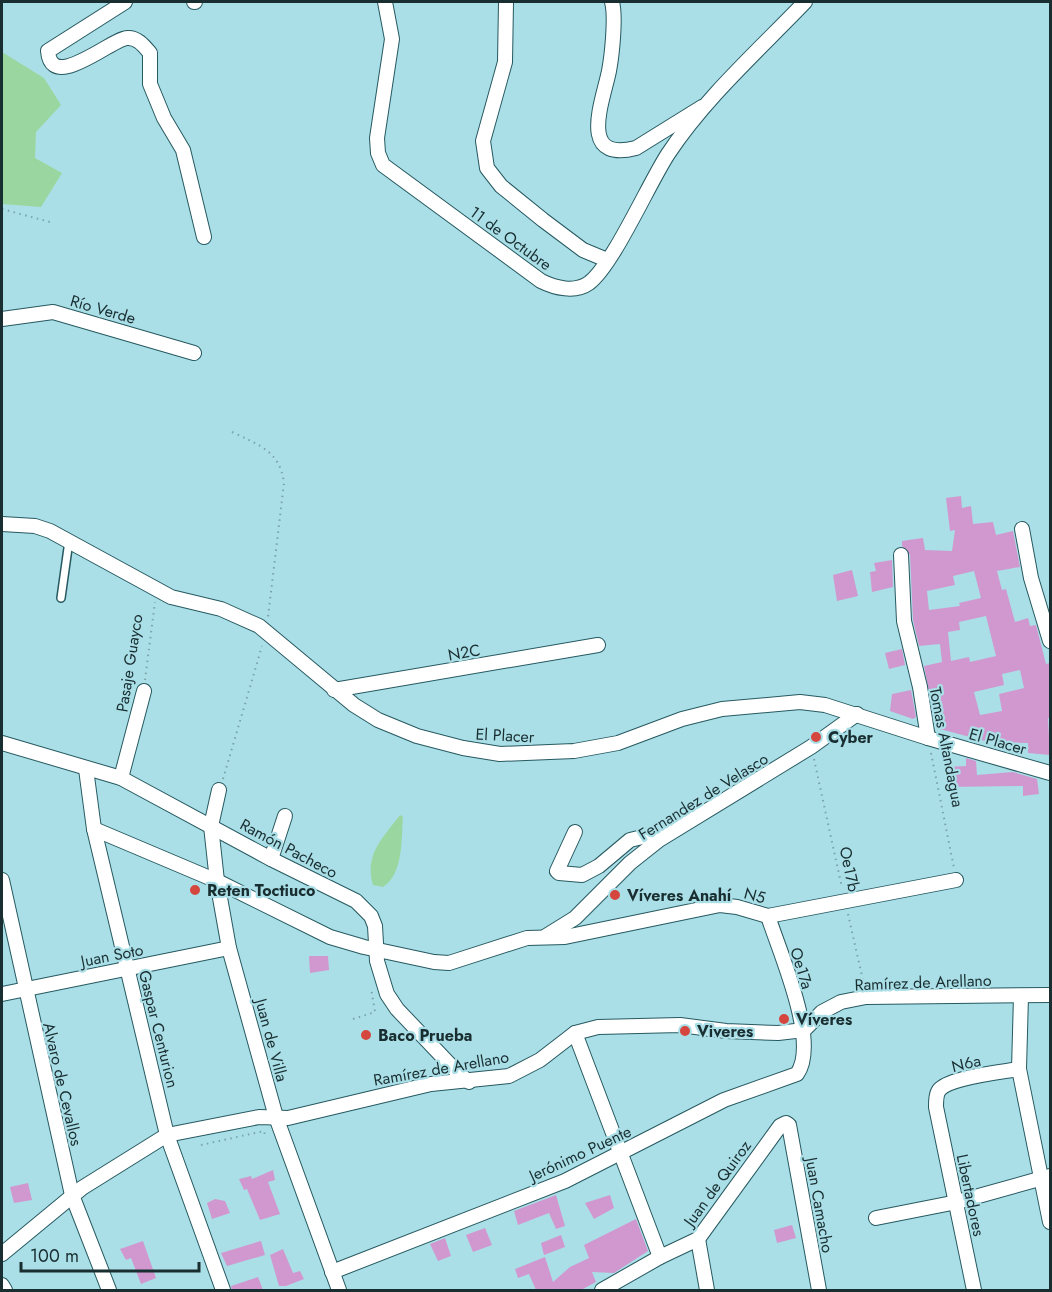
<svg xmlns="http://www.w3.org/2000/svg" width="1052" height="1292" font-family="Jost,sans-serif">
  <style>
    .green { fill: #9ad7a0 }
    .building { fill: #d098cf; fill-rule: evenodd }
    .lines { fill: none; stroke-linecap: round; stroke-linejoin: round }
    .lane-casing { stroke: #265960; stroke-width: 10 }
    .street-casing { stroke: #265960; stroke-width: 16 }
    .path { stroke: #79a3a9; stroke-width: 2; stroke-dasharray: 1.5 4.5; stroke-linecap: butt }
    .lane { stroke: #fff; stroke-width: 7 }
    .street { stroke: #fff; stroke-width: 14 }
    .poi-dot { fill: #d4463e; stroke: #abdfe7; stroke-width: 2 }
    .labels { text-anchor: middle; stroke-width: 4.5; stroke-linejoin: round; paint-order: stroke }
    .street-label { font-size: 16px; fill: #192e31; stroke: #abdfe7 }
    .poi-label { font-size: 16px; font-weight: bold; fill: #192e31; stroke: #abdfe7; text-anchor: start }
  </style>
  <rect width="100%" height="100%" fill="#abdfe7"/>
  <g class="green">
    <path d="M2,52L44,78L61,105L36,132L35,158L62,173L41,207L2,204Z"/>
    <path d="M400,815L403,817C401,839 404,873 383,887L373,885C364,854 383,838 400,815Z"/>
  </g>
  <g class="building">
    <path d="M961,496L962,508L971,506L973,524L993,522L996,535L1013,531L1020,567L997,571L1002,590L1006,589L1015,622L1028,618L1030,626L1036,625L1046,664L1050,663V718H1048L1050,755L1028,753V743L989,742L936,728L924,666L942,662L940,644L919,646L913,620L910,555L902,546V541L923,538L925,550L952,551L955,530L950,531L946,498ZM974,571L981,598L959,603L960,606L929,610L927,591L955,585L953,576ZM986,616L996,656L970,662L969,657L951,661L948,632L960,630L959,622ZM1020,670L1024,688L999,694L1002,711L980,715L974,692L1004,685L1002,674Z"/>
    <path d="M892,560L893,587L872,592L870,572L876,571L874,563Z"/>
    <path d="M852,570L858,596L837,601L833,575Z"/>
    <path d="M902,649L905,665L889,669L885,653Z"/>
    <path d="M911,690L916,717L913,719L890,711L892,694Z"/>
    <path d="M966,758L976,761L977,775L1013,772L1037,779L1039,794L1023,796V786L948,787L947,767L966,766Z"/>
    <path d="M309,956H328L329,970L310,973Z"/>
    <path d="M273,1170L275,1180L268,1182L280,1214L260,1220L247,1189L244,1190L239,1179L251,1176L252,1179Z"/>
    <path d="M28,1183L32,1200L14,1203L10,1187Z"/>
    <path d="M556,1195L565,1226L556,1229L549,1213L518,1225L514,1211Z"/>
    <path d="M610,1195L614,1208L594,1219L585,1203Z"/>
    <path d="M215,1199L225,1201L230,1213L212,1219L207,1203Z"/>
    <path d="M636,1219L648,1251L614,1273L592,1272L596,1282L581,1290H536L529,1274L518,1278L515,1269L545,1257L553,1282L570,1267L589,1258L584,1245Z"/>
    <path d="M792,1225L796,1238L777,1243L774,1230Z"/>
    <path d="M485,1228L492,1245L473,1252L466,1235Z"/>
    <path d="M561,1235L565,1247L544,1255L541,1243Z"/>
    <path d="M445,1238L451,1256L438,1261L430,1244Z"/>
    <path d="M143,1241L156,1278L141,1284L131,1258L126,1260L120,1249Z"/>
    <path d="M261,1241L265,1255L227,1266L221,1253Z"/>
    <path d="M283,1249L293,1273L300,1271L304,1279L286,1286H279L270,1255Z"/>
    <path d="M258,1277L263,1290H232L231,1286Z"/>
  </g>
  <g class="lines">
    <g class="lane-casing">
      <path id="lane" d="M61,598L69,541"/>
    </g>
    <g class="street-casing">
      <g id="street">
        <path d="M125,2L48,51C51,93 111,39 127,38C137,37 144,46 150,53V84L164,118L183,150L204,237"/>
        <path d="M194,2H195"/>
        <path d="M385,2L392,39L377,138L378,153L383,165L541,281C555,288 575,293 589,283C613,265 649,183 668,154C705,98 759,50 805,2"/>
        <path d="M506,2L505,62L483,141L487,168L501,186L543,220L583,250L607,260"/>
        <path d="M612,2C616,17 612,55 609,71C603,101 577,163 636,148L702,107"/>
        <path d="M2,319L53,312L194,353"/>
        <path d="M2,524L35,526L50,531L171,597L221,609L259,626L354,705L378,720L417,736L463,748L500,754L574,751L618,743L682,719L722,709L800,702L825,705L928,738L1050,773"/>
        <path d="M1022,529L1031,578L1050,641"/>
        <path d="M901,555L904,621L920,687L928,738"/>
        <path d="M334,690L598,645"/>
        <path d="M2,743L121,778L271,859L356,901L371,916L375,926L377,961L387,994L397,1009L456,1071L469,1082"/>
        <path d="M86,769L94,829L167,1135L223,1290"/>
        <path d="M121,778L144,691"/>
        <path d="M219,790L211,826L217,881L229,948L276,1117L339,1290"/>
        <path d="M94,829L217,881L330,937L364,947L434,962L449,963L527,938L565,937L720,905L737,907L768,916L956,880"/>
        <path d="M575,832L557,871L559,873L582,875L599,866L630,840L667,831"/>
        <path d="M271,859L285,816"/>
        <path d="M2,880L72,1195L109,1290"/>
        <path d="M546,936L575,918L630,863L659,840L811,747L857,714"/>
        <path d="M2,994L229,948"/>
        <path d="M1021,996L1019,1069L1050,1222"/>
        <path d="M575,1033L660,1257"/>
        <path d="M876,1218L957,1202L1050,1176"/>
        <path d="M698,1239L707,1290"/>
        <path d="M2,1254L82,1188L167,1135L259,1117L288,1118L431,1084L509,1076L540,1060L575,1033L598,1027L680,1025L726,1031L778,1033L804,1030L822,1012L841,1002L866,997L1050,995"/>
        <path d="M332,1272L565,1181L724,1100L797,1074C820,1042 779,951 768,916"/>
        <path d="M2,1285L5,1290"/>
        <path d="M602,1290L660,1257L698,1239L780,1126L786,1123L789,1125L819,1290"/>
        <path d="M974,1290L936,1107C936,1101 936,1093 940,1089C952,1077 1002,1072 1019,1069"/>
      </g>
    </g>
    <g class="path">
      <path d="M2,209L50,222"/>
      <path d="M232,432C259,445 280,451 284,483L268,617"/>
      <path d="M145,680L155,602"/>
      <path d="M931,753L954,868"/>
      <path d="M814,759L842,888"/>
      <path d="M223,779L262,646"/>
      <path d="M848,914L864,985"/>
      <path d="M353,1019L375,1012L371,988"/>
      <path d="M201,1145L264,1131L265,1135"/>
    </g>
    <use href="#lane" class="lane"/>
    <use href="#street" class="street"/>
  </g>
  <g class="poi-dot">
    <circle cx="816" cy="737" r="6"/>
    <circle cx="195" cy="890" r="6"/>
    <circle cx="615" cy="895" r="6"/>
    <circle cx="784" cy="1019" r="6"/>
    <circle cx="685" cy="1031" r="6"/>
    <circle cx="366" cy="1035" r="6"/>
  </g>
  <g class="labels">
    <g class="street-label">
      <text transform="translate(511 238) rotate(36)" y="6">11 de Octubre</text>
      <text transform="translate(103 309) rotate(16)" y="6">Río Verde</text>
      <text transform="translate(464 652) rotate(-10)" y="6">N2C</text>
      <text transform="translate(129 663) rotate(-81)" y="6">Pasaje Guayco</text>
      <text transform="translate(505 735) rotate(3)" y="6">El Placer</text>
      <text transform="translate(998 741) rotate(16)" y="6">El Placer</text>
      <text transform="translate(947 747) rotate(79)" y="6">Tomas Altandagua</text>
      <text transform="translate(703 796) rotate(-32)" y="6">Fernandez de Velasco</text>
      <text transform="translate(289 848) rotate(28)" y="6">Ramón Pacheco</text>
      <text transform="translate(850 869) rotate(78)" y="6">Oe17b</text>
      <text transform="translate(755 895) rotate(15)" y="6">N5</text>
      <text transform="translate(112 955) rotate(-11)" y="6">Juan Soto</text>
      <text transform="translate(802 968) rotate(73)" y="6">Oe17a</text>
      <text transform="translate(923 982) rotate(-2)" y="6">Ramírez de Arellano</text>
      <text transform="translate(159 1029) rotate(76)" y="6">Gaspar Centurion</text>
      <text transform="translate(272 1040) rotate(75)" y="6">Juan de Villa</text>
      <text transform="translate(966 1063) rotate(-13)" y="6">N6a</text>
      <text transform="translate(441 1068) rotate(-10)" y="6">Ramírez de Arellano</text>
      <text transform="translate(63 1084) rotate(77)" y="6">Alvaro de Cevallos</text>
      <text transform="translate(580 1153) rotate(-25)" y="6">Jerónimo Puente</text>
      <text transform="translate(717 1183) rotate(-54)" y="6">Juan de Quiroz</text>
      <text transform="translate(971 1195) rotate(78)" y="6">Libertadores</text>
      <text transform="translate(820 1205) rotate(80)" y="6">Juan Camacho</text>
    </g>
    <g class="poi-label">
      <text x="828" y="743">Cyber</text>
      <text x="207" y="896">Reten Toctiuco</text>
      <text x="627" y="901">Víveres Anahí</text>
      <text x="796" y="1025">Víveres</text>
      <text x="697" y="1037">Viveres</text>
      <text x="378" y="1041">Baco Prueba</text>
    </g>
  </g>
  <rect width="1052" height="1292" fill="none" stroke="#192e31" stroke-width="6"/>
  <path d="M21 1262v9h178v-9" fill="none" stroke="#192e31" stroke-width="3"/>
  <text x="30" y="1262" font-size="18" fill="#192e31" stroke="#abdfe7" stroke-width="4.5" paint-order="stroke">100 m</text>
</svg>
